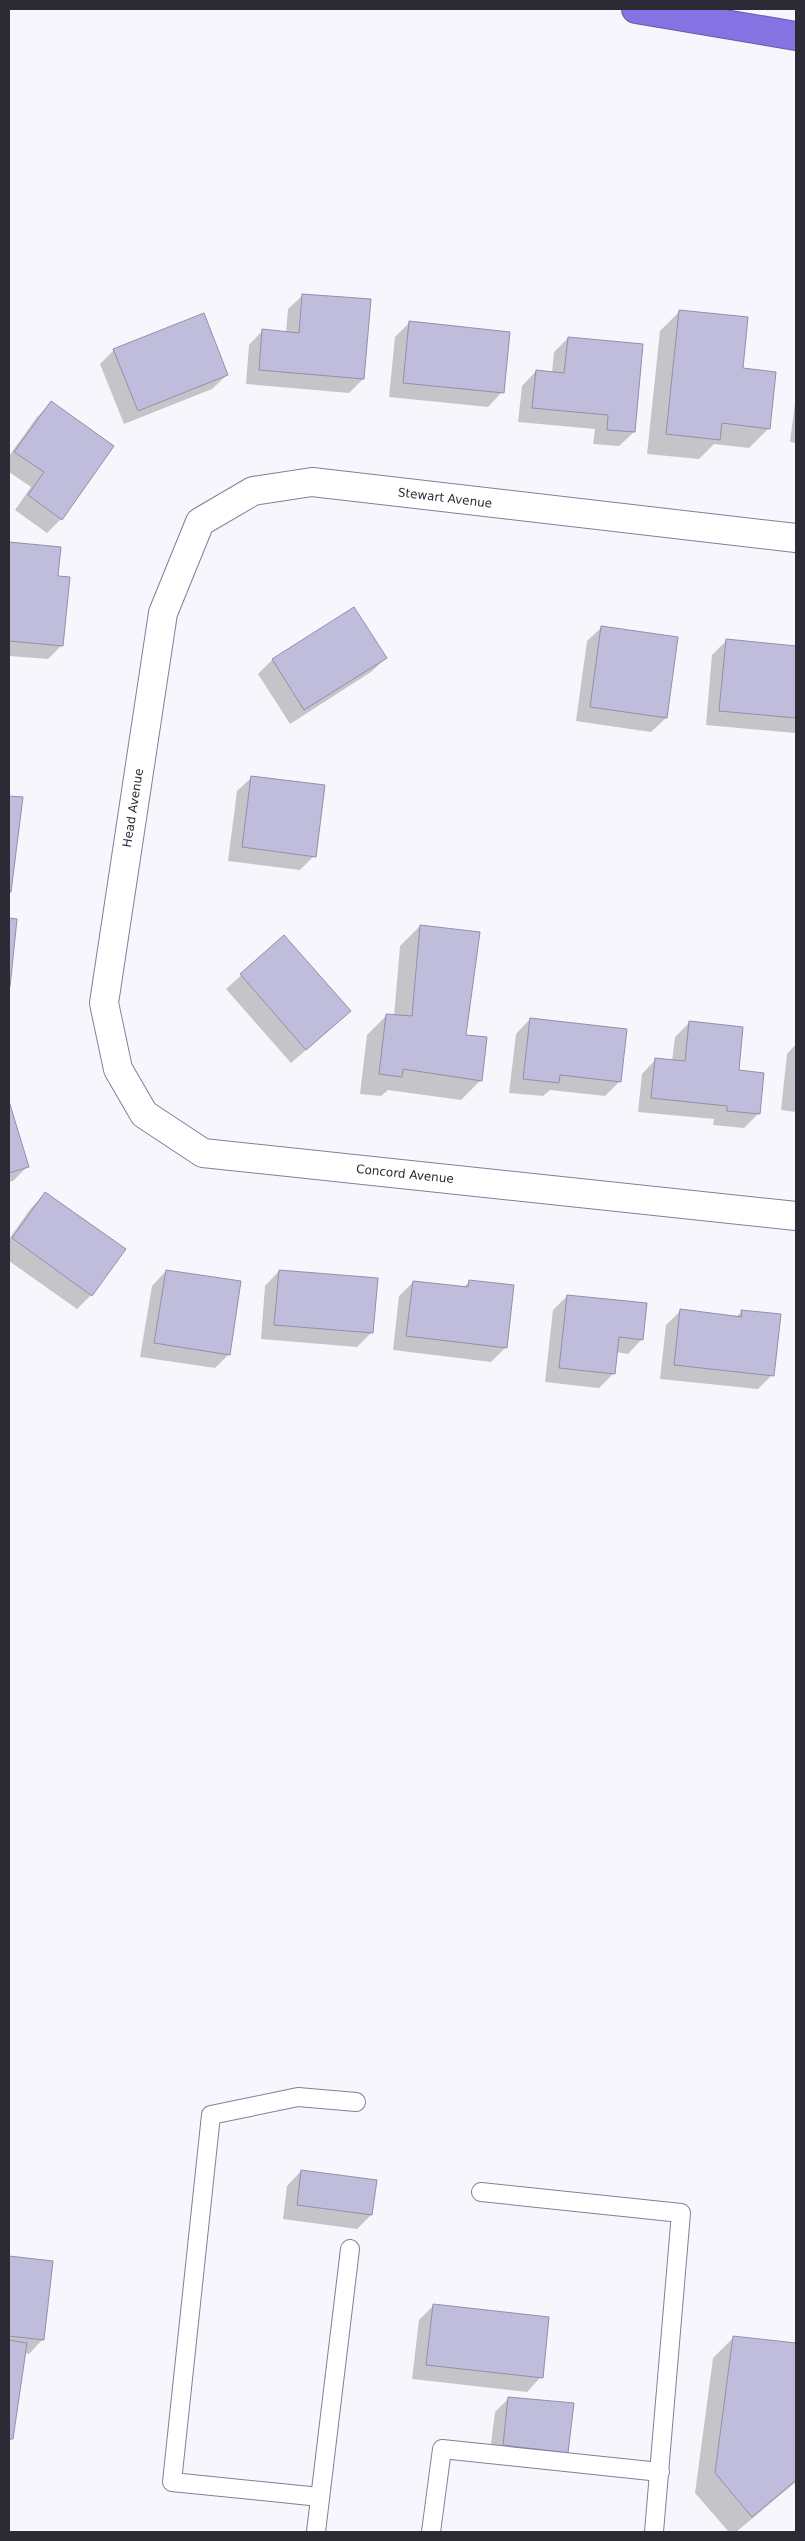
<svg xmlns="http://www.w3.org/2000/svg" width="805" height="2541" font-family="'DejaVu Sans',sans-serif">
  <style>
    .shadow { fill: #0003 }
    .building { fill: #bfbddb; stroke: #9190ac }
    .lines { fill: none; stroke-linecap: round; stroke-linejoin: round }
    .lane-casing { stroke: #817f9b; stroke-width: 20 }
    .street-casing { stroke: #817f9b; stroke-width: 30 }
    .highway-casing { stroke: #6659a7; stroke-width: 30 }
    .lane { stroke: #fff; stroke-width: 18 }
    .street { stroke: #fff; stroke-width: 28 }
    .highway { stroke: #8573e4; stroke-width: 28 }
    .labels { text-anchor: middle; stroke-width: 4; stroke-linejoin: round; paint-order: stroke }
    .street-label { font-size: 12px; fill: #2b2a35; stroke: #fff }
  </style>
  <rect width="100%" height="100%" fill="#f6f6fc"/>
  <g class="shadow">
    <path d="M303,295L363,379L349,393L246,384L249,345L263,330L286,333L288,309Z"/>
    <path d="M680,311L741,369L769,428L749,448L714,444L699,459L647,454L660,331Z"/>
    <path d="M410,322L502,392L488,407L389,397L395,337Z"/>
    <path d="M568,338L634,432L619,446L593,444L595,429L518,422L522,386L536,371L552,373L554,352Z"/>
    <path d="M114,350L227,375L212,389L124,424L100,364Z"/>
    <path d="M796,395V443L790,442Z"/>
    <path d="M51,403L61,519L47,533L15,510L31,487L9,472V456L37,417Z"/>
    <path d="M9,543L59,548L56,577L62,645L48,659L9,656Z"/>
    <path d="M354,608L386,658L371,672L290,724L258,674L272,660Z"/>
    <path d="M602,627L666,718L651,732L576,721L587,641Z"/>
    <path d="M727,640L796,647L795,733L706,725L712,655Z"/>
    <path d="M252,777L314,856L300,870L228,861L237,791Z"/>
    <path d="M9,797L22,799L9,892Z"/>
    <path d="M9,920H15L9,986Z"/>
    <path d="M420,926L481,1080L461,1100L388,1090L381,1096L360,1094L367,1035L387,1015L394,1016L400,946Z"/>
    <path d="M284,937L335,1025L291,1063L226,989Z"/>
    <path d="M530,1019L620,1081L605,1096L550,1090L543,1096L509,1093L516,1034Z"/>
    <path d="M689,1023L738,1071L759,1113L744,1128L713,1125L714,1119L638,1112L642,1074L656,1059L672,1061L675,1037Z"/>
    <path d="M796,1044V1112L781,1110L787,1054Z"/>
    <path d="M9,1105L28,1166L13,1181L9,1182Z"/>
    <path d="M45,1194L91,1295L77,1309L9,1261V1239L31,1208Z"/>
    <path d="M166,1271L229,1354L215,1368L140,1357L152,1286Z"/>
    <path d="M279,1271L376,1280L371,1333L357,1347L261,1339L265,1286Z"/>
    <path d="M470,1281L506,1347L491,1362L393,1350L399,1296L413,1282L463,1288Z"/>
    <path d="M567,1296L642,1339L628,1354L616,1352L614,1373L599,1388L545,1382L553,1310Z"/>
    <path d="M680,1311L736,1317L742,1311L772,1375L758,1389L660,1379L666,1325Z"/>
    <path d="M301,2171L371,2215L357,2229L283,2219L287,2186Z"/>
    <path d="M9,2257L51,2262L43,2339L29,2354L24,2353L11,2439L9,2441Z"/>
    <path d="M433,2306L541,2377L527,2392L412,2379L419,2320Z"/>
    <path d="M733,2338L796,2344V2482L736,2532H729L695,2493L713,2358Z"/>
    <path d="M509,2398L567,2452L553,2466L489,2459L495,2412Z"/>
  </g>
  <g class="building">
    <path d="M302,294L371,299L364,379L259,370L262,329L299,333Z"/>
    <path d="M679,310L748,317L743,368L776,372L770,429L722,423L720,440L666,434Z"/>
    <path d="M204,313L228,375L138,411L113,349Z"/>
    <path d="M409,321L510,332L504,393L403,383Z"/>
    <path d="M568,337L643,344L635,432L607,430L608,415L532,408L536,370L564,373Z"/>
    <path d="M51,401L114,446L62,520L28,495L44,472L14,452Z"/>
    <path d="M9,542L61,547L58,576L70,577L63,646L9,641Z"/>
    <path d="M354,607L387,658L304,710L272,659Z"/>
    <path d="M601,626L678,637L667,718L590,707Z"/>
    <path d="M726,639L796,646V718L719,711Z"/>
    <path d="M251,776L325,785L316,857L242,847Z"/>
    <path d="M9,796L23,797L11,892H9Z"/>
    <path d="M9,918L17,919L10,987L9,986Z"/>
    <path d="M420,925L480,932L466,1035L487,1037L482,1081L403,1069L402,1077L379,1074L386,1014L412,1016Z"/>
    <path d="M284,935L351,1011L306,1050L240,974Z"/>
    <path d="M530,1018L627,1029L621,1082L560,1075L559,1083L523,1079Z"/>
    <path d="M689,1021L743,1027L739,1070L764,1073L760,1114L727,1111V1106L651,1098L655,1058L685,1061Z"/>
    <path d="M9,1101L29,1167L9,1173Z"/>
    <path d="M45,1192L126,1249L92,1296L12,1238Z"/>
    <path d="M166,1270L241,1281L230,1355L154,1343Z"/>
    <path d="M279,1270L378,1278L373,1333L274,1325Z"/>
    <path d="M469,1280L514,1285L507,1348L406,1336L413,1281L468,1287Z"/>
    <path d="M567,1295L647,1303L643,1340L619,1337L615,1374L559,1368Z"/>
    <path d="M680,1309L742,1317L741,1310L781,1314L774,1376L674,1365Z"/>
    <path d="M301,2170L377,2180L372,2215L297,2205Z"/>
    <path d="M9,2256L53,2261L44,2340L9,2336Z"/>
    <path d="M433,2304L549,2317L543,2378L426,2365Z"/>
    <path d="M733,2336L796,2343V2480L752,2517L715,2473Z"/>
    <path d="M9,2340L27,2343L13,2439H9Z"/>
    <path d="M508,2397L574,2403L568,2453L503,2445Z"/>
  </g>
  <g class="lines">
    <g class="lane-casing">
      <g id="lane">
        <path d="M481,2192L681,2213L654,2532"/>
        <path d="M320,2497L172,2482L211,2115L298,2097L356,2102"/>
        <path d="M316,2532L350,2249"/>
        <path d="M431,2532L442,2449L660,2472"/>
      </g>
    </g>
    <g class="street-casing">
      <path id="street" d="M796,538L312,482L253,491L200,522L163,613L104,1003L118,1069L144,1114L203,1153L796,1216"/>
    </g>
    <g class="highway-casing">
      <path id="highway" d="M636,9L796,36"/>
    </g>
    <use href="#lane" class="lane"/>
    <use href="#street" class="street"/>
    <use href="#highway" class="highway"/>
  </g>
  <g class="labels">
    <g class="street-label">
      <text transform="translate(445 498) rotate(7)" y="4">Stewart Avenue</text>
      <text transform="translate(133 808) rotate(-81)" y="4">Head Avenue</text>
      <text transform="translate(405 1174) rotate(6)" y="4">Concord Avenue</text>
    </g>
  </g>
  <rect width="805" height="2541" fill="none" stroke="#2b2a35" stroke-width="20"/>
</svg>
